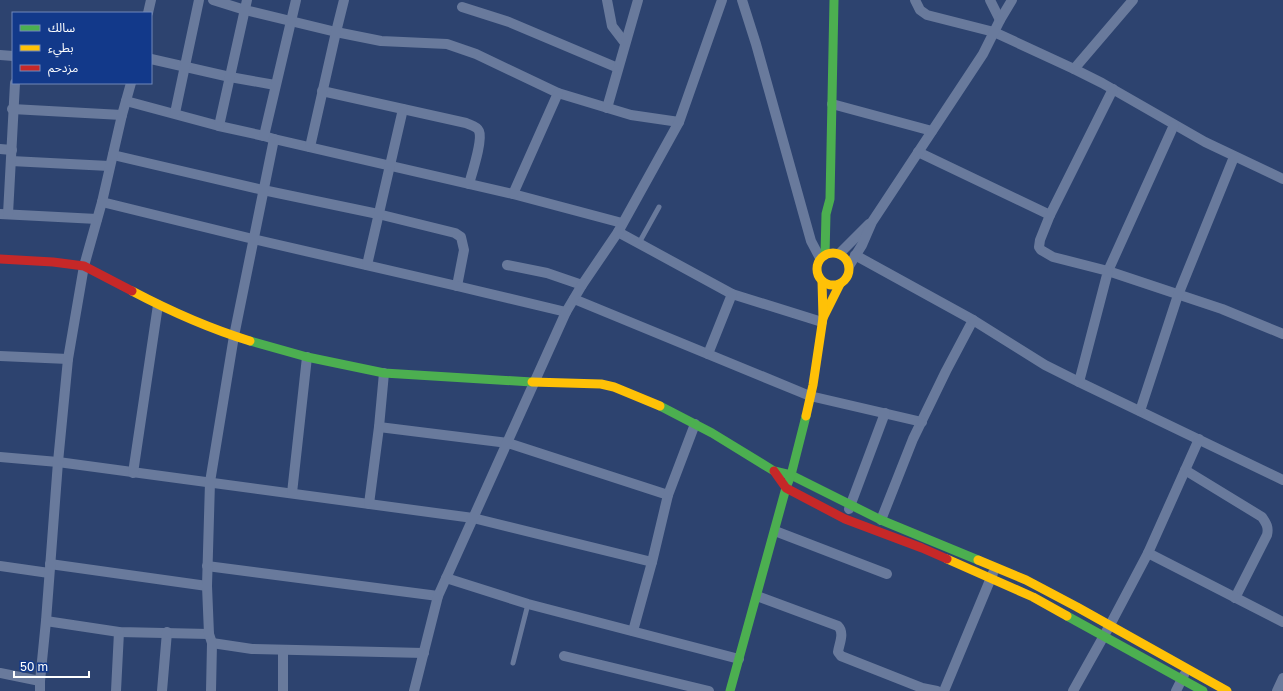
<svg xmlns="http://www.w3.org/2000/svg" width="1283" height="691" font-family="'Golos Text','Noto Sans Arabic',sans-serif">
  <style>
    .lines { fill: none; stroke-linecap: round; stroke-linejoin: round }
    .lane { stroke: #697a9c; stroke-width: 5 }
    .street { stroke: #697a9c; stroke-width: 10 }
    .fast { stroke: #4caf50; stroke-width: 9 }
    .slow { stroke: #ffc107; stroke-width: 9 }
    .jam { stroke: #c62828; stroke-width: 9 }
  </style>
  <rect width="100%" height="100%" fill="#2d436f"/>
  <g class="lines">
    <g class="lane">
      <path d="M639,243L659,207"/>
      <path d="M513,663L528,604"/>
    </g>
    <g class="street">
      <path d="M213,0L245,10L336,32L381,41L447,44L476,54L558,93L631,115L679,122"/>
      <path d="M607,0L612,26L625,43"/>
      <path d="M742,0L756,44L804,216L811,241L820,258"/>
      <path d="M915,0L920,10L927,15L994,32L1074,69L1102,83L1205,142L1283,179"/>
      <path d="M990,0L1000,20"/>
      <path d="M462,7L509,22L618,68"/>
      <path d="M148,13L151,0"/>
      <path d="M0,55L13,56"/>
      <path d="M151,59L230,77L275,85"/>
      <path d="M1074,69L1133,0"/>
      <path d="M322,91L466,123C470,125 477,126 479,131C483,140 472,173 469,184"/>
      <path d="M126,101L219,126L264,136L274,139L513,194L622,223"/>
      <path d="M832,104L932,131"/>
      <path d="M607,108L638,0"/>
      <path d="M12,109L122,115"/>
      <path d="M175,113L199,0"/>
      <path d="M1174,125L1108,271L1222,309L1283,334"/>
      <path d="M219,126L247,0"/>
      <path d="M264,136L296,0"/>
      <path d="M310,147L336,32L344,0"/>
      <path d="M0,149L12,150"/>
      <path d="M918,152L1050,215"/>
      <path d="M113,155L263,190L378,214L455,233L461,237L464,250L457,286"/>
      <path d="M11,161L109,166"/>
      <path d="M513,194L558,93"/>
      <path d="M102,202L253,239L457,286L566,312"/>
      <path d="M0,214L97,219"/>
      <path d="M8,214L15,83"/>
      <path d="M618,232L732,294L822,322"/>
      <path d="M839,254L869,224"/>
      <path d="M855,255L973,320L946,371L913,439L881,520"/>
      <path d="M367,265L403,109"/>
      <path d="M507,265L547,273L582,285"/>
      <path d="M849,266L862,245L872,222L983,54L1000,20L1012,0"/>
      <path d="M574,299L810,396L922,422"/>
      <path d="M973,320L1045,365L1079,382L1283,480"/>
      <path d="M708,354L732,294"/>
      <path d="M0,356L68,359"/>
      <path d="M1079,382L1108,271L1053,257L1041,250L1039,247L1040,240L1050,215L1113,89"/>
      <path d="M1140,411L1178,295L1234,157"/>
      <path d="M379,427L508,443L668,495"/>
      <path d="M0,457L58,462L473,518L652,562"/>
      <path d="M1185,470L1262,517C1266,523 1269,527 1267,535L1235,598"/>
      <path d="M133,473L158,305"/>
      <path d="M292,493L307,357"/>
      <path d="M369,504L379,427L384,373"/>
      <path d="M849,509L885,413"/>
      <path d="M775,531L887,574"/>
      <path d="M1148,553L1283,622"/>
      <path d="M50,564L207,586"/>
      <path d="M0,566L49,573"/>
      <path d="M207,566L438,596"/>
      <path d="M446,578L528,604L739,659"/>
      <path d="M757,596L838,626C845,633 839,644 838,652L841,656L922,688L937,691"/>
      <path d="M46,621L119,632L209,634"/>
      <path d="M633,631L652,562L668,495L695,424"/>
      <path d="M212,643L252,649L424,653"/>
      <path d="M283,650V691"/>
      <path d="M564,656L709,691"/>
      <path d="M0,673L40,681"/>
      <path d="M40,691V681L46,621L58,462L68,359L84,266L102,202L122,115L131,83"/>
      <path d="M116,691L119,632"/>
      <path d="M162,691L167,632"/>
      <path d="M211,691L212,643L209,634L207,586L210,482L234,336L274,139"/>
      <path d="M414,691L438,596L566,312L582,285L618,232L679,122L722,0"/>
      <path d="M944,691L993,573"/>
      <path d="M1073,691L1110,625L1148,553L1199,439"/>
      <path d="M1176,691L1184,675"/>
      <path d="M1277,691L1283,678"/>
    </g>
    <g class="fast">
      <path d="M825,255L826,214L830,199L834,0"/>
      <path d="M250,341L307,357L384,373L532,382"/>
      <path d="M660,406L712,433L774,471L791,475L881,520L978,560"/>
      <path d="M1067,616L1203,691"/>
      <path d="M730,691L786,488L791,475L806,416"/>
    </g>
    <g class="slow">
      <circle cx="833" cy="269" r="16"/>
      <path d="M132,291C168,310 211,329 250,341"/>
      <path d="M823,318L840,284"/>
      <path d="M532,382L601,384L614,387L660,406"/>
      <path d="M806,416L813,385L823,318L822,281"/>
      <path d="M947,559L1033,597L1067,616"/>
      <path d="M978,560L1026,580L1077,607L1227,691"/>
    </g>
    <g class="jam">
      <path d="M0,259L53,262L84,266L132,291"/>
      <path d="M774,471L786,488L845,519L922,548L947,559"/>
    </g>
  </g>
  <rect x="12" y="12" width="140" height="72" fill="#12398a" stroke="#7188b9"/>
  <rect x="20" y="25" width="20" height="6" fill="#4caf50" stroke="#7188b9"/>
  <text x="48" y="32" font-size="12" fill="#ffffff">سالك</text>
  <rect x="20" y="45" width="20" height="6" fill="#ffc107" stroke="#7188b9"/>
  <text x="48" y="52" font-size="12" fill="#ffffff">بطيء</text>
  <rect x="20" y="65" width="20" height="6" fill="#c62828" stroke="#7188b9"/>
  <text x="48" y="72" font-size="12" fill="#ffffff">مزدحم</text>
  <path d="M14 671v6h75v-6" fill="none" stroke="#ffffff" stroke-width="2"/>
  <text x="20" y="671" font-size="12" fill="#ffffff" stroke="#12398a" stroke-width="3" paint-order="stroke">50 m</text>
</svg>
